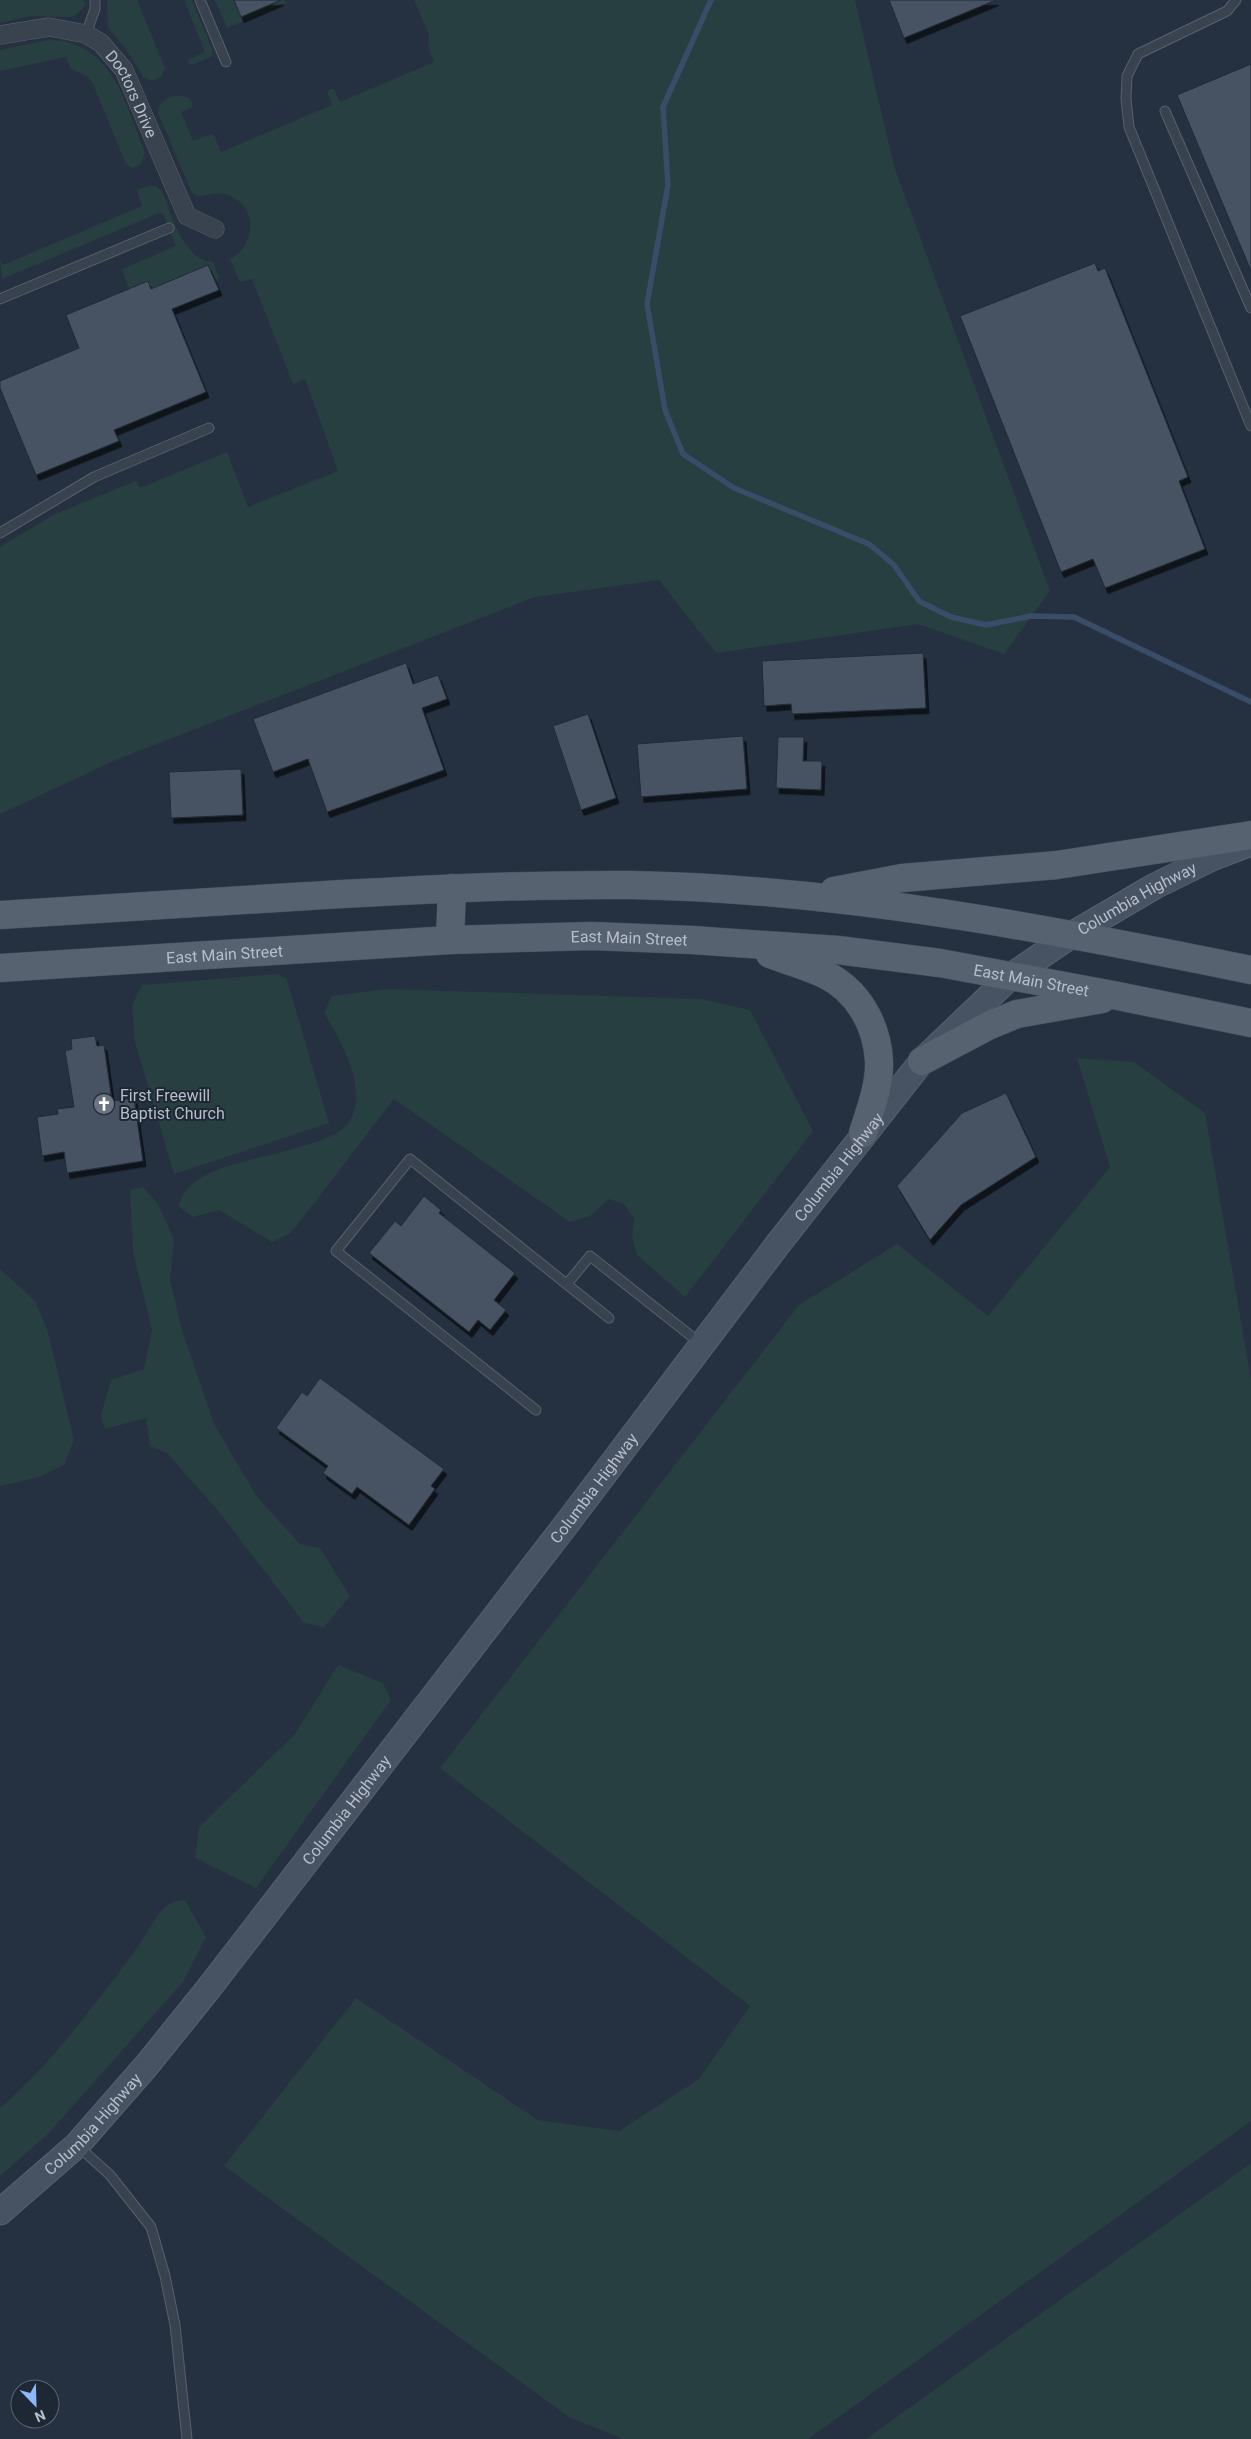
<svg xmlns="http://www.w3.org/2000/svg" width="1251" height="2439" font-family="Roboto,sans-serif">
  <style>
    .green { fill: #273f41 }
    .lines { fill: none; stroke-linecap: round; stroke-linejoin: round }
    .stream { stroke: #394d68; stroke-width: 5.5 }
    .building { fill: #465364; stroke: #202a37; filter: url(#shadow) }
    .service-casing { stroke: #57616d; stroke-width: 11 }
    .minor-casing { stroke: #57616d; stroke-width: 19 }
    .secondary-casing { stroke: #57616d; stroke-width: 27 }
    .primary-casing { stroke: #434c59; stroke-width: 29 }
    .service { stroke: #394350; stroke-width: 9 }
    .minor { stroke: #394350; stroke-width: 18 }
    .secondary { stroke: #475263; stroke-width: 25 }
    .primary { stroke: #576270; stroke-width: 28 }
    .labels { text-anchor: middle; stroke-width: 4; stroke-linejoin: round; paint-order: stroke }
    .street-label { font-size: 16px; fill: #b6beca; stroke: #1e2835 }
    .poi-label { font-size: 16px; fill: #b6beca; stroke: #1e2835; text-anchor: start }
  </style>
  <defs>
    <filter id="shadow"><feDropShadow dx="3" dy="5.5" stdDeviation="0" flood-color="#0009"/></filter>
  </defs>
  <rect width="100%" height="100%" fill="#253140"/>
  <g class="green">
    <path d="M0,0H84L85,5L76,15L69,17L30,16L0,23Z"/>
    <path d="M107,0H137L165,68L161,77L152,81L143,77L128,52L108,27Z"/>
    <path d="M184,0H192L213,51L211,57L191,65L188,63L189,59L205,52Z"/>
    <path d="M215,0H234L241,17L281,0H285L286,3L227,28Z"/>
    <path d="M414,0H855L894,166L1050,591L1004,654L918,624L716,653L659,580L535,597L118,759L0,814V547L55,514L136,481L140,488L227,452L248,507L338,471L305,379L293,384L252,279L240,282L230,259C256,246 259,206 228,195C217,191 208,196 197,196L192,193L158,113C158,98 177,92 189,98L193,103L192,107L181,112L193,141L211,134L214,135L221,152L332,105L327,92L330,89H334L340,102L434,62L428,46L429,35Z"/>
    <path d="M48,40C112,40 125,103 145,152L141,164L133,168L126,164L93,84L88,77L71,69L66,57L0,71V50Z"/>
    <path d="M148,186H155L162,191C172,214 182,260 213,262L219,279L215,280L208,265L158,286L162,314L148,281L129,289L122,269L176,246L163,214L159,213L2,279L0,258L3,265L142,206L137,190Z"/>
    <path d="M277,974L286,978L289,987L329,1123L174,1174L135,1042L132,1005L142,985Z"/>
    <path d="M387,989L701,999L750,1010L813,1131L685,1297L637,1255L632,1236L634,1219L624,1204L609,1199L590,1216L570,1222L394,1099L291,1233L272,1242L219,1210L193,1217L178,1206C181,1200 183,1193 187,1189C204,1172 227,1166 249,1160C269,1155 334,1141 346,1126C372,1095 342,1042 324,1013L332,996Z"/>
    <path d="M1077,1058L1134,1062L1205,1113L1251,1379V2121L808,2439H623L569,2417L224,2166L356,1998L538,2120L619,2131L699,2079L750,2006L440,1768L799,1305L897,1244L988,1316L1110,1167Z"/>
    <path d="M143,1187L158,1204L174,1239L170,1280L182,1330L214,1424L257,1497L300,1544L320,1548L350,1596L324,1627L304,1623L220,1513L167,1453L150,1446L146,1418L105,1429L101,1415L111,1380L144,1369L152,1330L133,1252L130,1190Z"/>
    <path d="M0,1269L35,1301L47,1329L74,1440L64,1465L39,1477L0,1486Z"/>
    <path d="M338,1665L383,1683L391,1700L256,1888L195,1858L199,1827L295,1734Z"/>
    <path d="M185,1900L206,1937L183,1982L48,2134L0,2176V2108C52,2063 91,2009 132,1955C143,1941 151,1923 162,1910C170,1902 175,1901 185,1900Z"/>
    <path d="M1251,2163V2439H866Z"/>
  </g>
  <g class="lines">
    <path class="stream" d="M711,0L663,107L668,185L647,304L665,410L683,454L734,488L869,544L894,565L919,601L951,617L986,625L1031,616L1074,617L1251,702"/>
  </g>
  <g class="building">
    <path d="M234,0H281L241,17Z"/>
    <path d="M889,0H996L904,38Z"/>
    <path d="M1251,64V271L1177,95Z"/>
    <path d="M1095,263L1098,271L1105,268L1188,477L1179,481L1205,549L1105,588L1093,559L1061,572L960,316Z"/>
    <path d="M208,265L219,290L172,309L206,392L114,430L119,441L36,475L0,388V381L79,348L66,315L148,281L151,289Z"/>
    <path d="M923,653L926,708L792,714L791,704L764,706L762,661Z"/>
    <path d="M406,663L413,684L438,675L447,699L422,708L444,770L327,812L308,759L273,772L253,719Z"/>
    <path d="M588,714L616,798L581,810L553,726Z"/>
    <path d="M743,736L747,789L641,797L637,744Z"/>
    <path d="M778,737H804L803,761H822L821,790L776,788Z"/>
    <path d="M241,769L243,815L171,818L169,772Z"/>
    <path d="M95,1036L97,1046L104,1045L112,1101L134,1098L143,1161L67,1173L64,1152L42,1156L37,1117L58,1114L57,1109L74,1107L65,1051L72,1049L71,1039Z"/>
    <path d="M1006,1093L1036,1157L961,1205L930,1240L897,1186L962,1113Z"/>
    <path d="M424,1196L441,1210L439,1213L515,1273L494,1300L506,1310L490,1330L478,1320L469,1332L369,1253L395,1221L401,1226Z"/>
    <path d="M320,1378L444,1469L431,1486L435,1489L409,1525L357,1487L352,1494L323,1473L328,1466L276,1428L302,1392L307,1396Z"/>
  </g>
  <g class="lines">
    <g class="service-casing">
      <g id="service">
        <path d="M200,0L226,62"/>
        <path d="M1236,0L1227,11L1138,54L1127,76L1126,99L1129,127L1251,426"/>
        <path d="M86,34L95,9V0"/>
        <path d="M1165,111L1251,308"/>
        <path d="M0,299L169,228"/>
        <path d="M0,533L94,477L209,428"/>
        <path d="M567,1284L590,1256L700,1343"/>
        <path d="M536,1410L336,1251L410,1159L609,1318"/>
        <path d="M78,2146L110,2175L151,2227L165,2276L175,2325L187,2439"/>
      </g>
    </g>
    <g class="minor-casing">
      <g id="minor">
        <path id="s1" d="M0,35L49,27L86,34L101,43L124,70L187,216L215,229"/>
      </g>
    </g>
    <g class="secondary-casing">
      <g id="secondary">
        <path id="s2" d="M0,2212L77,2145L147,2065L209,1988L568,1522L778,1244L922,1061L1011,976L1073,934L1155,886L1214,857L1251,843"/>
      </g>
    </g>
    <g class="primary-casing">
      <g id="primary">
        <path d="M834,891L902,878L1057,865L1251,835"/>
        <path d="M0,915C103,909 206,902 309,896C417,890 524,884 632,885C841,889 1046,928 1251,970"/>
        <path d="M450,940L452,888"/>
        <path d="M770,954C788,961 807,966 824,974C858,990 877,1025 879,1061C880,1085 870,1111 863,1133"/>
        <path id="s3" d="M0,968L450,940L592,936L692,940L838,950L940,963L1118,996L1251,1023"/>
        <path d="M922,1061L990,1025L1017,1014L1102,999"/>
      </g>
    </g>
    <use href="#service" class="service"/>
    <use href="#minor" class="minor"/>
    <use href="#secondary" class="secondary"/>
    <use href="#primary" class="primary"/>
  </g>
  <defs>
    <g id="church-disc" transform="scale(1.125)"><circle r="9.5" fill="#6b7280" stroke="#1e2835"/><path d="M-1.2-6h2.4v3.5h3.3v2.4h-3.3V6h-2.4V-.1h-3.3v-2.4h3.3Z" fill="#fff"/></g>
  </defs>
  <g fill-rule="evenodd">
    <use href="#church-disc" x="104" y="1104"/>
  </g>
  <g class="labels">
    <g class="street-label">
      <text dy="6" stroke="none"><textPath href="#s1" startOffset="165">Doctors Drive</textPath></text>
      <text dy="6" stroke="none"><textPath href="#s2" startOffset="1748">Columbia Highway</textPath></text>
      <text dy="6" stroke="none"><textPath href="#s3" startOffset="630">East Main Street</textPath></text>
      <text dy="6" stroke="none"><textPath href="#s3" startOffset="225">East Main Street</textPath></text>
      <text dy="6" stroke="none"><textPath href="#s3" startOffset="1035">East Main Street</textPath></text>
      <text dy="6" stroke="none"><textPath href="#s2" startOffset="1342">Columbia Highway</textPath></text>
      <text dy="6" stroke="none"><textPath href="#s2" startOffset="938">Columbia Highway</textPath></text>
      <text dy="6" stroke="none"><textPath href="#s2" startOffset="532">Columbia Highway</textPath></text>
      <text dy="6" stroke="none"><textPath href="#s2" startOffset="128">Columbia Highway</textPath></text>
    </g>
    <g class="poi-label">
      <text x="120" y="1101">First Freewill<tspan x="120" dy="18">Baptist Church</tspan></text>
    </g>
  </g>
  <g transform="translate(35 2404) rotate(157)"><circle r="24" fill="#1e2835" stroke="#5b6471"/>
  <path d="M0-4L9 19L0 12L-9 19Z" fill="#8cb8f9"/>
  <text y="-8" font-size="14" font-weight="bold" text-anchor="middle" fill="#b6beca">N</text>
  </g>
</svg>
